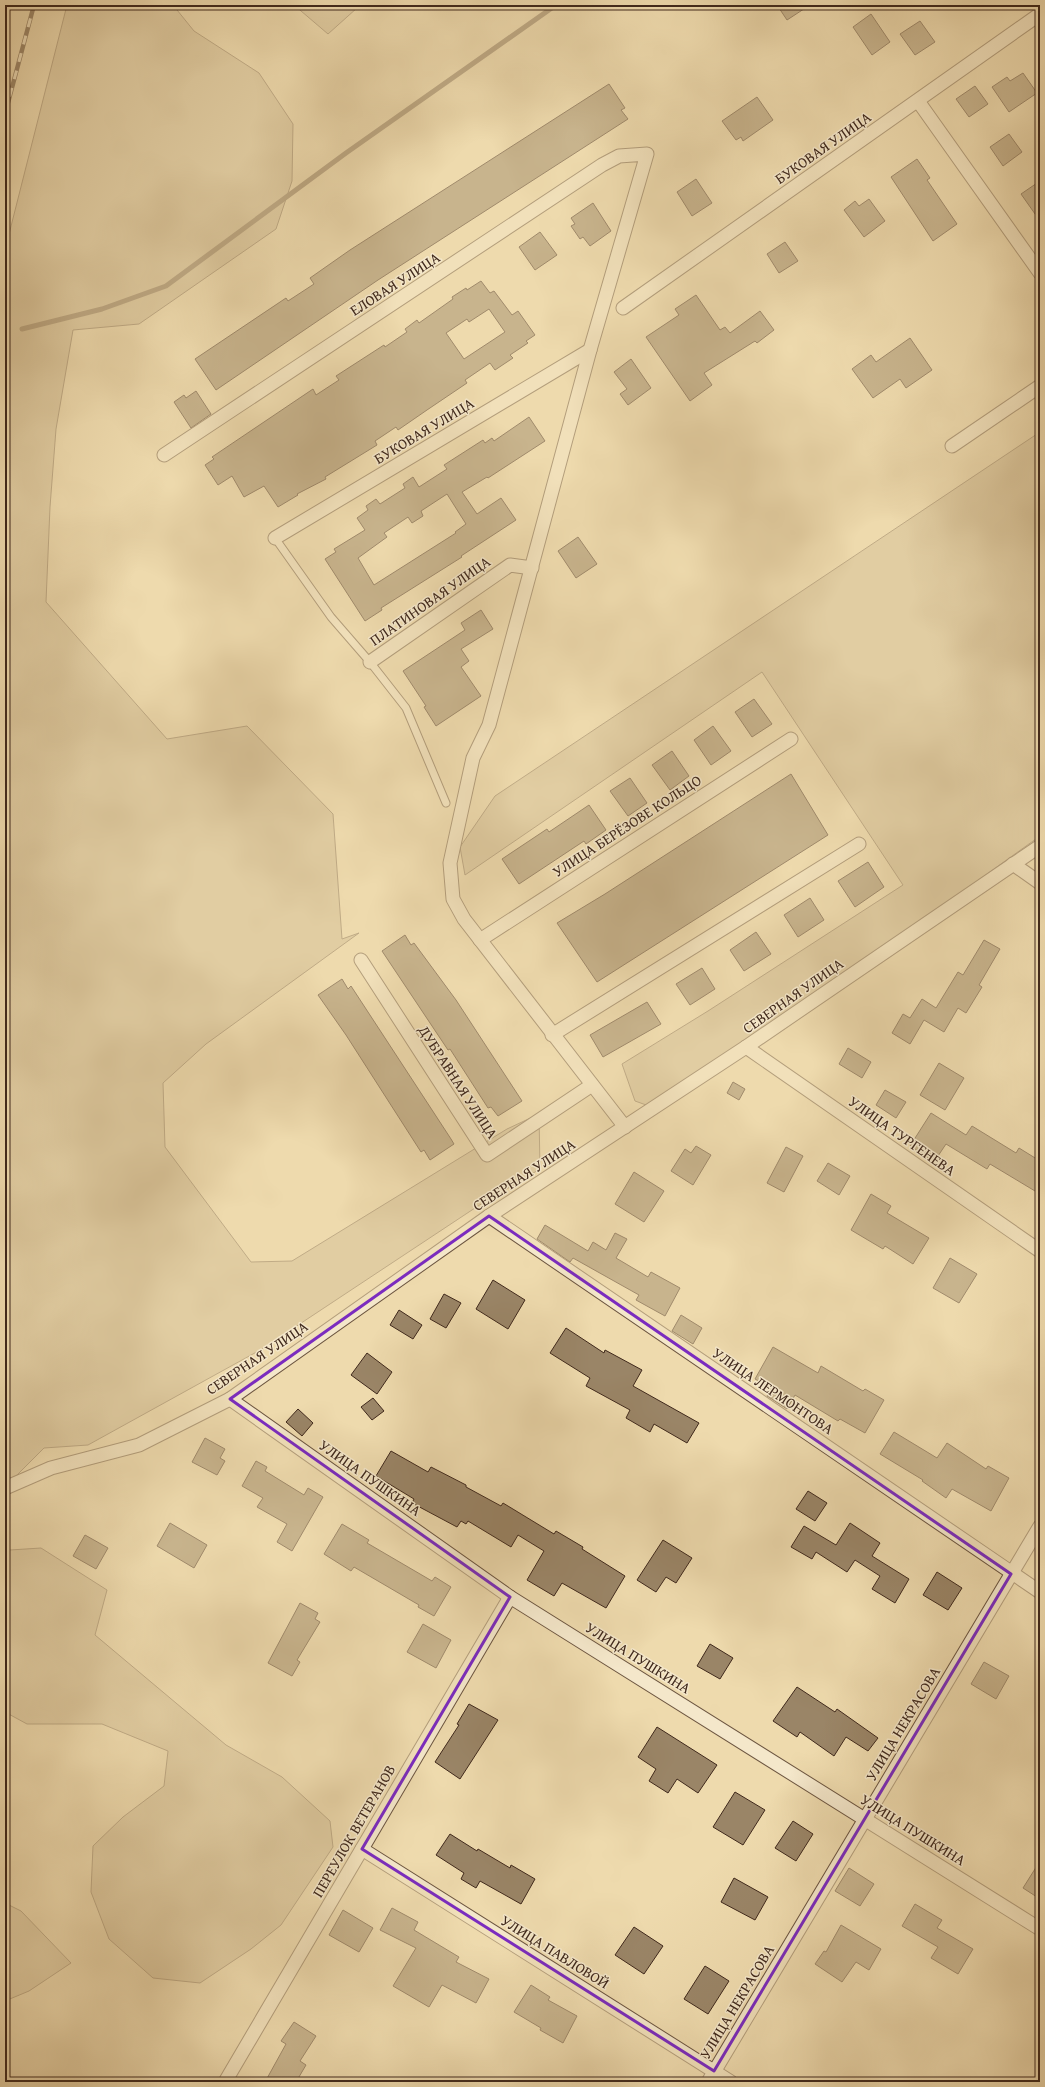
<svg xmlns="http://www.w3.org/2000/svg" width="1045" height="2087" font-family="'Gentium Book Plus',serif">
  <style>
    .green { fill: #d0bc94; stroke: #887258 }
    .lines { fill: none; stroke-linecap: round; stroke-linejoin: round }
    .stream { stroke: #856f56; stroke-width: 5 }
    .building { fill: #9a8567; stroke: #40291c; fill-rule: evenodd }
    .lane-casing { stroke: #6c5540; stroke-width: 9 }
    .street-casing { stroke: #6c5540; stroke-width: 15 }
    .lane { stroke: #f4e7ca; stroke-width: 7 }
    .street { stroke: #f4e7ca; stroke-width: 13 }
    .rail-casing { stroke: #40291c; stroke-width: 4.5 }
    .rail { stroke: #f4e7ca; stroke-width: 3; stroke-dasharray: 9; stroke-linecap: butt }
    .marked { fill: none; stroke: #7b2cbf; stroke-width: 3; stroke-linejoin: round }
    .labels { text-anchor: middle; stroke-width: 3; stroke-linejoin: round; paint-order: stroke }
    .street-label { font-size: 15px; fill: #40291c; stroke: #f4e7ca }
  </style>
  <rect width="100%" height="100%" fill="#eedaad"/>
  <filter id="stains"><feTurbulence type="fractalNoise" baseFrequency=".005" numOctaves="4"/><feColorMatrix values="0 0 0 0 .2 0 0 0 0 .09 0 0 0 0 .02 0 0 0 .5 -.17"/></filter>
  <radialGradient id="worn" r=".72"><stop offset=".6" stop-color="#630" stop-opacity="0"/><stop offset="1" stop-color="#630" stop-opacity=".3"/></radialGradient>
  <g class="green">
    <path d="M67,5H173L194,31L259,73L293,124L292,181L276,229L139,324L73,330L56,429L50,507L46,602L167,739L247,726L333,814L342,939L359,933L206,1044L163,1083L165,1147L251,1262L292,1261L507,1129L539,1114L540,1169L478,1206L262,1349L88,1445L44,1448L15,1477L5,1480V250Z"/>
    <path d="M294,5H357V8L328,34Z"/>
    <path d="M1040,432V836L746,1047L649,1106L635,1101L622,1064L708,1011L903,885L762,672L465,875L460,847L495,796Z"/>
    <path d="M41,1548L107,1590L95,1635L226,1745L282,1777L330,1821L333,1847L281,1925L251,1949L200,1983L153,1978L109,1939L91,1892L93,1846L123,1817L164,1786L168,1751L102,1724H27L5,1712V1553L10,1550Z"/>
    <path d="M5,1903L21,1911L71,1963L29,1991L5,2001Z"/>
  </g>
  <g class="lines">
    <path class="stream" d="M22,329L102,309L166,286L346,153L556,5"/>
  </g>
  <g class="building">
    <path d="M777,5H810L787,20Z"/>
    <path d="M871,14L890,42L872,55L853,27Z"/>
    <path d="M920,21L935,42L915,55L900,34Z"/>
    <path d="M1023,73L1037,93L1009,112L992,87L1007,77L1010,81Z"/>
    <path d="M609,84L625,108L621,110L628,119L378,280L216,390L195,359L286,298L288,301L314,284L310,278L350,250Z"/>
    <path d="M975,86L988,104L969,117L956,99Z"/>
    <path d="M757,97L773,120L743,141L741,137L736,140L722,121Z"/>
    <path d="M1009,134L1022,152L1003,166L990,147Z"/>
    <path d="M917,159L930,178L927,180L957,224L933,241L891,177Z"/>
    <path d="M696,179L712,203L692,216L677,192Z"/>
    <path d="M1040,181V221L1021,194Z"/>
    <path d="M869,199L885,221L864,237L844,210L855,201L859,206Z"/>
    <path d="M593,203L611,231L590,246L583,237L580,239L571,226L575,224L571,218Z"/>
    <path d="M540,232L557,255L535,270L519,247Z"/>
    <path d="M785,242L798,261L779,273L767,254Z"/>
    <path d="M481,281L490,293L494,291L512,315L518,311L535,335L526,341L528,343L510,355L513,358L495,370L490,363L465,380L467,383L427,410L398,430L396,427L375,441L377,445L325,477L326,479L297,494L298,495L278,507L264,486L244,497L232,476L218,485L205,465L214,459L212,457L313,389L316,395L339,380L336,376L384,345L385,347L407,332L405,329L417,320L419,323L453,299L452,297L466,288L467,290ZM489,309L505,332L464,359L446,333L467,319L469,322Z"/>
    <path d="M696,295L720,330L725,327L730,333L760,311L774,330L757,343L755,341L704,373L712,385L690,401L646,337L679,315L675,309Z"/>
    <path d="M910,338L932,370L906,388L900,379L873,398L852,369L871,355L876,362Z"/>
    <path d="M631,359L651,388L628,405L620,394L627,389L614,372Z"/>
    <path d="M196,391L211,414L191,428L174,402L184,395L186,398Z"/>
    <path d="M529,417L545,441L488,478L487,477L462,492L477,514L501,498L516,520L461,556L462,557L381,608L382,610L365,621L325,559L336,552L334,549L365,530L357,518L368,510L366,506L376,499L380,504L405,488L403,484L413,477L419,487L447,469L444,465L483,440L485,443L492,438L494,441ZM447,494L466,524L455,532L456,533L374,585L358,558L387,537L384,533L408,517L412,523L423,516L421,511Z"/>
    <path d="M578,537L597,564L576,578L558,551Z"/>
    <path d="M481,610L493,629L461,649L469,661L461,667L481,696L436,726L424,707L426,706L403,671L465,630L461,623Z"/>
    <path d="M754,699L772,724L752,737L735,712Z"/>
    <path d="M713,726L731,751L711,765L694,740Z"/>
    <path d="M672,751L689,776L670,790L652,765Z"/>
    <path d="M791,774L828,835L597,982L557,923L605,894Z"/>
    <path d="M630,778L647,803L628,816L610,791Z"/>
    <path d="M589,805L606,830L586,844L584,841L519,884L502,859L547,829L549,832Z"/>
    <path d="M868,862L884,887L855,907L838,881Z"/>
    <path d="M810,898L824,920L798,937L784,915Z"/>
    <path d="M756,932L771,954L744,971L730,950Z"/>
    <path d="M405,935L411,945L414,943L456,1000L522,1101L498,1116L491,1107L488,1108L450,1049L448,1050L382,951Z"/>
    <path d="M984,940L1000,949L979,985L982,987L966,1013L958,1008L944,1032L924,1020L910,1044L892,1033L903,1014L910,1018L922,999L936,1008L958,972L963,975Z"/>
    <path d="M702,968L715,989L690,1005L676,984Z"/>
    <path d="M342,979L348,989L351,986L451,1139L454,1144L430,1160L424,1150L421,1152L346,1035L318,995Z"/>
    <path d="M647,1002L661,1024L603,1057L590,1035Z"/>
    <path d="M848,1048L871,1062L862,1078L839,1064Z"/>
    <path d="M939,1063L964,1078L945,1110L920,1095Z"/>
    <path d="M733,1082L745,1089L739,1100L727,1093Z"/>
    <path d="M885,1090L906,1102L896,1118L876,1105Z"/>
    <path d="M931,1113L966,1135L972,1126L1016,1153L1019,1148L1040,1161V1194L990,1164L987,1169L946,1144L934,1162L910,1146Z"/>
    <path d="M696,1146L711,1155L693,1185L671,1171L685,1149L691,1153Z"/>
    <path d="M786,1147L803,1156L784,1192L767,1183Z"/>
    <path d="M828,1163L850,1176L839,1195L817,1181Z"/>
    <path d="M634,1172L664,1191L644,1222L615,1204Z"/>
    <path d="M871,1194L891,1206L887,1213L929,1238L913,1264L885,1246L883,1249L851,1230Z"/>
    <path d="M545,1225L588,1251L593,1242L606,1250L615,1233L627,1239L616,1258L648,1277L651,1272L680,1288L665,1316L636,1300L639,1295L573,1258L570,1262L537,1239Z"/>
    <path d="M950,1258L977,1274L959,1303L933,1288Z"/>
    <path d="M493,1280L525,1300L508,1329L476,1309Z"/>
    <path d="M444,1294L461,1303L446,1328L430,1319Z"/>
    <path d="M399,1310L422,1325L413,1339L390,1325Z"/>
    <path d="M681,1315L702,1328L693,1344L672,1331Z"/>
    <path d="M566,1328L604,1353L605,1350L642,1370L633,1386L699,1423L687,1443L654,1424L650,1432L626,1418L630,1410L586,1386L590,1378L550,1353Z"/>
    <path d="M773,1347L818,1373L821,1366L863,1391L865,1389L884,1400L865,1433L840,1419L838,1421L795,1395L787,1409L767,1396L771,1388L755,1379Z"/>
    <path d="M367,1353L392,1372L377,1394L351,1375Z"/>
    <path d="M373,1398L384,1411L372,1420L361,1407Z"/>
    <path d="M298,1409L313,1423L302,1436L286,1422Z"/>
    <path d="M894,1432L937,1458L947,1443L986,1469L988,1466L1009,1478L991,1511L952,1489L946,1498L922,1481L923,1480L880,1454Z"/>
    <path d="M205,1438L225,1449L220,1458L225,1461L217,1475L192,1462Z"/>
    <path d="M391,1451L428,1472L431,1467L466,1485V1487L501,1506L503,1503L554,1534L556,1531L583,1547L582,1549L625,1576L606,1608L562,1583L554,1596L527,1580L544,1551L518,1535L511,1547L468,1521L466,1524L461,1521L457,1527L412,1503L414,1499L376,1476Z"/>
    <path d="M256,1461L267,1467L265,1471L304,1495L308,1488L323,1497L292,1551L277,1542L287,1524L257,1507L263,1498L242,1486Z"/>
    <path d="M808,1491L827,1503L815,1521L796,1509Z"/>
    <path d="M170,1523L207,1545L194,1568L157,1546Z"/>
    <path d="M850,1523L880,1543L872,1556L909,1579L895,1603L872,1589L880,1576L855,1560L847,1572L816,1552L812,1559L791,1547L804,1526L836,1545Z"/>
    <path d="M342,1524L369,1540L367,1543L432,1581L435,1577L451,1587L434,1616L418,1607L419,1605L354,1567L351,1571L324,1554Z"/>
    <path d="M85,1535L108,1548L96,1569L73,1556Z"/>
    <path d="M663,1540L692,1558L676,1583L666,1577L656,1592L637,1580Z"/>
    <path d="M937,1572L962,1588L948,1610L923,1595Z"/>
    <path d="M300,1603L318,1613L315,1619L320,1622L297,1660L300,1662L292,1676L268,1663Z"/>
    <path d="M423,1624L451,1640L436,1668L407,1652Z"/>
    <path d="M710,1644L733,1658L720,1679L697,1666Z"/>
    <path d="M984,1662L1009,1676L996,1699L971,1684Z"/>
    <path d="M797,1687L835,1712L837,1709L878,1738L868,1751L846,1737L834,1756L800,1732L797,1737L773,1721Z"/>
    <path d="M469,1704L498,1720L460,1779L435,1762L459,1725L457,1724Z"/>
    <path d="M657,1727L717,1765L698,1793L677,1779L668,1793L649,1781L656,1769L638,1757Z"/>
    <path d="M735,1792L765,1810L743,1845L713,1827Z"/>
    <path d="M793,1821L813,1834L796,1861L775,1848Z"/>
    <path d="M450,1834L477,1851L478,1849L510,1868L511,1865L535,1879L521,1904L480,1881L476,1888L461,1879L464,1873L436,1855Z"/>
    <path d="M1040,1861V1899L1023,1888Z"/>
    <path d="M849,1868L874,1884L860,1906L835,1891Z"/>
    <path d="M734,1878L768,1897L755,1920L721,1902Z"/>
    <path d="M915,1904L942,1920L937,1928L973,1949L958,1974L931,1958L938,1947L902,1926Z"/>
    <path d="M392,1908L418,1922L414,1930L459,1957L456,1962L489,1979L476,2003L442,1985L429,2007L393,1986L416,1948L380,1930Z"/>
    <path d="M343,1910L373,1928L359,1952L329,1935Z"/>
    <path d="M841,1925L881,1949L869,1970L856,1962L842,1982L815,1964L824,1951L826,1952Z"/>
    <path d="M634,1927L663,1946L644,1974L615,1955Z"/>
    <path d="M705,1966L729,1981L708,2014L684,1999Z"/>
    <path d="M531,1985L550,1997L548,2000L577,2016L563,2043L540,2030L541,2028L514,2012Z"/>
    <path d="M294,2022L316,2036L300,2061L306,2065L296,2082H265L286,2044L281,2041Z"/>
  </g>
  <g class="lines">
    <g class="lane-casing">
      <path id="lane" d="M275,538L331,617L370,662L406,708L446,803"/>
    </g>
    <g class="street-casing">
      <g id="street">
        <path d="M918,101L1040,273"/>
        <path d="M623,308L1040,14"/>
        <path d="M952,446L1040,386"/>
        <path d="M164,455L602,165L619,156L647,154L590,350L489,725L473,758L450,863L453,899L464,919L625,1127"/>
        <path d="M275,538L590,350"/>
        <path d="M370,662L510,565L532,568"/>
        <path d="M1013,864L1040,883"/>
        <path d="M480,940L791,739"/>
        <path d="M361,960L487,1155L592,1085"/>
        <path d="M552,1035L859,844"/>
        <path d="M746,1047L1040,1251"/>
        <path d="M489,1216L1040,1592"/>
        <path d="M230,1399L510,1597L1040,1929"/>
        <path d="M5,1488L51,1468L139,1445L230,1399L489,1216L746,1047L1040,846"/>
        <path d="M362,1849L731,2082"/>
        <path d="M225,2082L510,1597"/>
        <path d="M708,2082L1040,1526"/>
      </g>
    </g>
    <use href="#lane" class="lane"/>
    <use href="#street" class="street"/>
    <g class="rail-casing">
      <path id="rail" d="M5,114L34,5"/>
    </g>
    <use href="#rail" class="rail"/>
  </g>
  <path d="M0 0H1045V2087H0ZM489,1216L1011,1574L714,2071L362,1849L510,1597L230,1399Z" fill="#eedaad" fill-opacity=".55" fill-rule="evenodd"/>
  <path class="marked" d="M489,1216L1011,1574L714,2071L362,1849L510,1597L230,1399Z"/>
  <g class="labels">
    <g class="street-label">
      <text transform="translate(823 148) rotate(-35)" y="5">БУКОВАЯ УЛИЦА</text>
      <text transform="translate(395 284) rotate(-33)" y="5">ЕЛОВАЯ УЛИЦА</text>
      <text transform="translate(424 431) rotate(-31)" y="5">БУКОВАЯ УЛИЦА</text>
      <text transform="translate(430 601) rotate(-35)" y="5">ПЛАТИНОВАЯ УЛИЦА</text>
      <text transform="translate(627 826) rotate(-33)" y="5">УЛИЦА БЕРЁЗОВЕ КОЛЬЦО</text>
      <text transform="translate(793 996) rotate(-35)" y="5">СЕВЕРНАЯ УЛИЦА</text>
      <text transform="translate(458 1082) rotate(57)" y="5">ДУБРАВНАЯ УЛИЦА</text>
      <text transform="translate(902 1136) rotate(35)" y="5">УЛИЦА ТУРГЕНЕВА</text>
      <text transform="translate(524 1175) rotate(-33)" y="5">СЕВЕРНАЯ УЛИЦА</text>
      <text transform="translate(257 1358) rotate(-34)" y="5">СЕВЕРНАЯ УЛИЦА</text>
      <text transform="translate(773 1391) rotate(34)" y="5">УЛИЦА ЛЕРМОНТОВА</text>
      <text transform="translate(370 1478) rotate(35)" y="5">УЛИЦА ПУШКИНА</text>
      <text transform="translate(638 1658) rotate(32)" y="5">УЛИЦА ПУШКИНА</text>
      <text transform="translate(903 1724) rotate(-59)" y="5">УЛИЦА НЕКРАСОВА</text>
      <text transform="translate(913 1830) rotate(32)" y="5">УЛИЦА ПУШКИНА</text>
      <text transform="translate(354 1831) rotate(-60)" y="5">ПЕРЕУЛОК ВЕТЕРАНОВ</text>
      <text transform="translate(555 1952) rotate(32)" y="5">УЛИЦА ПАВЛОВОЙ</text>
      <text transform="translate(737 2002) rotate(-59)" y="5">УЛИЦА НЕКРАСОВА</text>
    </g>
  </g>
  <rect width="1045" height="2087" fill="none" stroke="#eedaad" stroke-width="20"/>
  <rect x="6" y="6" width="1033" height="2075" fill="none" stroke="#40291c" stroke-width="2"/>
  <rect x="10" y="10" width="1025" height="2067" fill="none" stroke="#40291c"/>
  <rect width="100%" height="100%" filter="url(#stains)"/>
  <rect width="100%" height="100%" fill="url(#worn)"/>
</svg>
